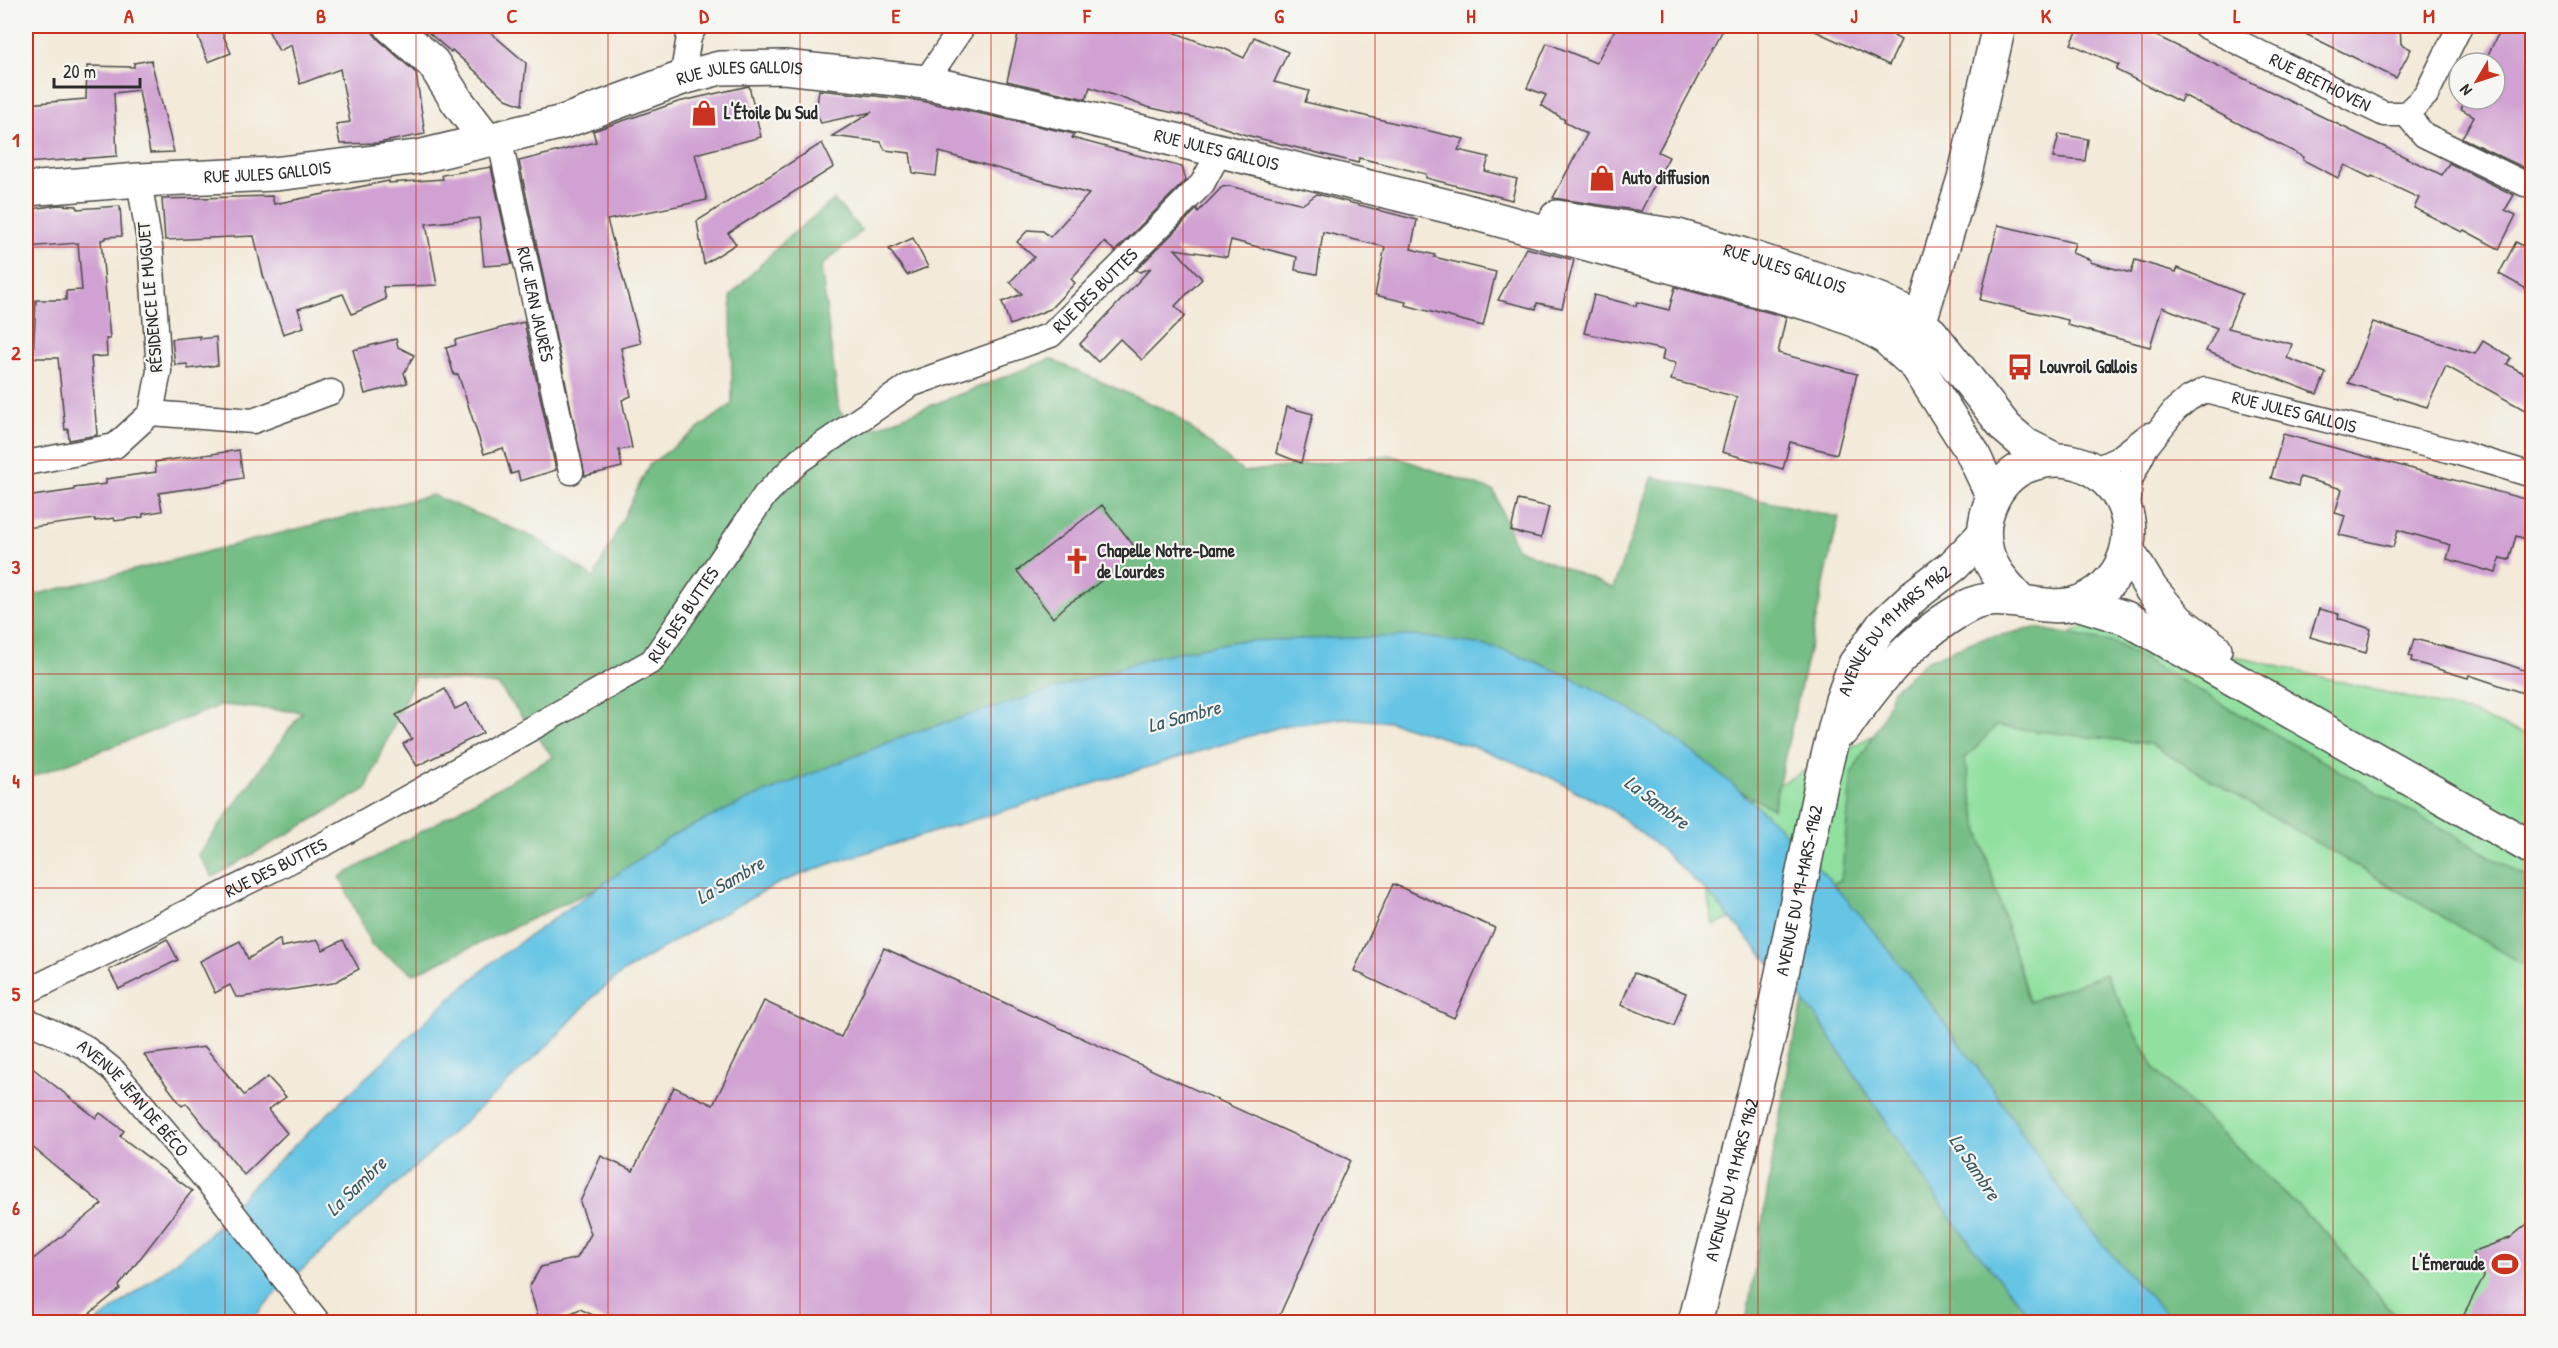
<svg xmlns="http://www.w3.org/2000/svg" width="2558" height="1348" font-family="'Patrick Hand',sans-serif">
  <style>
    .green { fill: #90e09f; stroke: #5e8665; stroke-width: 1.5 }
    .forest { fill: #74be86; stroke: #507458; stroke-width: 1.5 }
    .water { fill: #66c5e5; stroke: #487888; stroke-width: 1.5 }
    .building { fill: #d0a1d2 }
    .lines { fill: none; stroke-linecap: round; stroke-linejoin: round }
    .street-casing { stroke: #494845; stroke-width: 27 }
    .secondary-casing { stroke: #494845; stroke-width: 36 }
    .street { stroke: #fff; stroke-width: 24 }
    .secondary { stroke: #fff; stroke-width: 33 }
    .grid { fill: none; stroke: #c8321e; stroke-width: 1.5; stroke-opacity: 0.55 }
    .labels { text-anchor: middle; stroke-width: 4.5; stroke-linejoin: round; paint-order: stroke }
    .street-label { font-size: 18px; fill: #2b2b2b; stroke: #f6f6f2 }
    .poi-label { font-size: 18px; font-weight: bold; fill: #2b2b2b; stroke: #f6f6f2; text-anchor: start }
    .water-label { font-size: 20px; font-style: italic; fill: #3d5963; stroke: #f6f6f2 }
    .neatline { fill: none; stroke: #c8321e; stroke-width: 2 }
    .grid-label { font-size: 20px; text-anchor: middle; font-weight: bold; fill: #c8321e }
  </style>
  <rect width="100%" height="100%" fill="#f6f6f2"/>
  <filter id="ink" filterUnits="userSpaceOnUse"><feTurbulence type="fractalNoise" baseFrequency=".0167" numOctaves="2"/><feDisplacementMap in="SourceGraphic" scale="12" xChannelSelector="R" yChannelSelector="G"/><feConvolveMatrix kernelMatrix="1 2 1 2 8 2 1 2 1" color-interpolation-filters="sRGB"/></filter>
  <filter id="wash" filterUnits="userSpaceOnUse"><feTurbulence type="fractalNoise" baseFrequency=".008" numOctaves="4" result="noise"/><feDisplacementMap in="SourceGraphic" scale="24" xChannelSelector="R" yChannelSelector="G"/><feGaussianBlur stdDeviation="1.35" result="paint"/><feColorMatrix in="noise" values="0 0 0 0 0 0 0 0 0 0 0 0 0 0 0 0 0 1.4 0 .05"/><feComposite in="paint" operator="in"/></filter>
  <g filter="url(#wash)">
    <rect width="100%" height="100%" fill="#f3ead9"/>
    <path class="green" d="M2093,622L2467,712L2532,737V1322H2400L2328,1235L2156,1071L2105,974L2029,1002L1979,832L1713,925L1694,828Z"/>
    <g class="forest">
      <path d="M834,200L862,231L821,266L839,411L861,433L1050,359L1174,414L1243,472L1390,455L1494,491L1516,548L1613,588L1653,477L1839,517L1773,809L1521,670L757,813L414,974L372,946L340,877L553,757L498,685L415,677L366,789L213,877L198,855L302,712L222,705L26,779V597L432,495L535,538L594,578L649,465L732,404L731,295L785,240Z"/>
      <path d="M2035,628L2115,643L2532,880V970L2150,744L1996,726L1965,759L1979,832L2029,1002L2105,974L2156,1071L2328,1235L2400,1322H1746L1789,1059L1833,883L1841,880L1852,773L1883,718L1893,690L1926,661L1977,640Z"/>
    </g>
    <path class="water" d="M1415,636C1448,640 1482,643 1514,654C1720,725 1864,909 1986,1080C2018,1124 2046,1172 2079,1215C2109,1253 2141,1288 2174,1322H2035L1972,1246L1928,1185L1816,1016L1712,897L1661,849L1610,809L1546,775L1483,750L1391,722L1344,718L1283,726L835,862L779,883L696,928L622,973L593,997L549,1044L497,1092L272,1297L250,1322H97L207,1237L254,1184L435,1012L492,962L673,835L745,801L909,734L1158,656L1236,641Z"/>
    <g id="blocks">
      <g class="building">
        <path d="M194,26H219L231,53L208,62Z"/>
        <path d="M266,26H373V33L379,40L416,73L425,134L378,143L340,144L336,124L350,122L340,69L300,84L291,45L279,51Z"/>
        <path d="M421,26H483L526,63L522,105L506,99L452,50L451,52Z"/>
        <path d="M1020,26H1100L1115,33L1120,26H1158L1210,46L1223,48L1244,58L1254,37L1288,52L1274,82L1309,91L1305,102L1464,139L1458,150L1489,157L1485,171L1517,179L1512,200L1426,178V174L1359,158L1358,163L1246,135L1192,117L1147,107L1090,87L1086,99L1007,81Z"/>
        <path d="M1617,26H1725L1658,152L1669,157L1641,211L1553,198L1587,134L1564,122L1565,120L1541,105L1546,95L1527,88L1547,43L1596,63Z"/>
        <path d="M1804,26H1899L1894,36L1901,40L1889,65Z"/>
        <path d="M2080,26H2136L2442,175L2449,163L2514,195L2505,210L2516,215L2499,249L2464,230L2462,232L2414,208L2419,198L2372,176L2371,178L2345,165L2338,178L2303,160L2304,157L2183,95L2180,102L2116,70L2119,65L2071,44Z"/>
        <path d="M2289,26H2400L2401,44L2411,49L2396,78Z"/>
        <path d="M2502,26H2532V164L2529,170L2462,138L2474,116L2461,109L2466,99H2495V63H2484Z"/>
        <path d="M151,60L174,152L150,153L139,90L114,93L117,156L26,163V104L86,99L87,66L134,67V63Z"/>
        <path d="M749,86L761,137L695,154L707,200L607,220L641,343L621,348L631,396L622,400L632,448L619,450L622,467L585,476L519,161L596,142L593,131L678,102Z"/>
        <path d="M819,90L922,101L1074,134L1072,138L1182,167L1186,180L1115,251L1104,242L1071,279L1075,283L1050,309L1010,325L1002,302L1022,294L1010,282L1034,257L1017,242L1028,230L1043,231L1050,237L1089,194L939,152L936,176L913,173L910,153L885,150L881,142L832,136L872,112L821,123L816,112Z"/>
        <path d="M2059,134L2088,139L2085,161L2053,158Z"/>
        <path d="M822,143L834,167L728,233L736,244L704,264L697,221Z"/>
        <path d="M491,167L512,264L484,266L479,218L426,224L437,285L383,287L386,299L352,314L343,294L298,309L304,327L283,334L263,275L254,236L165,240L162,199L272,196L274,204L389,181V183L443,179L442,175Z"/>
        <path d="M1229,186L1303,204L1317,194L1417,220L1411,249L1435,255L1434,257L1496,272L1483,326L1405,305L1406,302L1375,295L1385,247L1323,232L1317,274L1295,270L1297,257L1231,240L1227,257L1175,249L1202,279L1175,306L1185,316L1142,360L1120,339L1098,362L1080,344L1151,268L1140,272L1136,270L1197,209L1198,212L1222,187Z"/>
        <path d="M58,205L77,206V209L120,206L122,236L106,237V239L101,240L110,339H106L107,356L91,357L97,435L69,440L68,429L65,430L58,358H33L36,300H66V291L82,290L78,243L26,247V210Z"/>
        <path d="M1998,225L2075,243L2072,253L2091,260L2090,262L2131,273L2135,260L2176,272L2178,268L2242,294L2228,328L2292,344L2287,358L2326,373L2317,394L2206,351L2217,328L2162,307L2150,347L2067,325L2068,320L1980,300Z"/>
        <path d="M913,238L928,267L907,275L889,249Z"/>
        <path d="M2516,242L2532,251V292L2499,274Z"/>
        <path d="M1526,248L1574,260L1562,308L1537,303L1536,309L1498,300Z"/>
        <path d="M1675,287L1786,317L1778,353L1857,374L1837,454L1790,442L1783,469L1722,452L1737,397L1671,380L1676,363L1662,360L1664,350L1584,333L1594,295L1636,306L1637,302L1669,310Z"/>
        <path d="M524,322L556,470L520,481L518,472L511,474L503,448L484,454L458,374L454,375L446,348L456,345L455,340Z"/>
        <path d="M2373,322L2475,354L2483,341L2511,358L2507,364L2532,378V414L2446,366L2427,407L2348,383Z"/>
        <path d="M200,336V339L216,337L218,365L188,369L187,364L175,365L172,339Z"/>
        <path d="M396,339L398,347L414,355L404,373L407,383L365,394L353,350Z"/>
        <path d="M1287,407L1313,414L1301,463L1276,453Z"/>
        <path d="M2283,434L2532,501V515L2526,539L2516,536L2509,560L2500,558L2496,573L2447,559L2451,545L2398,530L2393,547L2339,535L2345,516L2335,513L2342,489L2300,477L2298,486L2271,478Z"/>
        <path d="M239,450L243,478L227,481L228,483L159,493L162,511L143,514V517L115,521L114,518L95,521V519L26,528V497L74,490V488L106,484V479L156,472L155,462Z"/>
        <path d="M1518,500L1549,507L1541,538L1511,531Z"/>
        <path d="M1102,505L1138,551L1121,561L1123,563L1086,593L1069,603L1053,618L1017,571Z"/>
        <path d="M2319,609L2339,614L2338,618L2371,629L2366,653L2310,637Z"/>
        <path d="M2414,639L2493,659L2532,673V696L2469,675L2468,678L2411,661L2412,657L2409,656Z"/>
        <path d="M445,689L455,709L467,703L483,733L417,766L403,744L412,739L396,715Z"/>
        <path d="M1393,884L1495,928L1454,1018L1354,971Z"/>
        <path d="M167,939L178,960L119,989L109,970Z"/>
        <path d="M280,939L281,947L318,940L323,950L343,940L359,969L333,983L242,997H236L230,985L215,993L200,961L240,941L248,959Z"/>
        <path d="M884,948L1350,1160L1276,1323H610L580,1309L548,1323H540L529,1287L541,1267L577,1258L591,1234L580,1202L601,1156L633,1171L674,1087L713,1105L764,1001L841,1037Z"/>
        <path d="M1634,973L1686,993L1674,1026L1621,1005Z"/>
        <path d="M205,1047L244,1095L268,1077L286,1097L268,1110L287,1133L244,1175L186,1103L182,1106L144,1055Z"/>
        <path d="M26,1063L96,1118L100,1113L124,1131L120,1136L192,1191L119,1286L120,1289L78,1323H26V1265L102,1204L26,1142Z"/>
        <path d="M2532,1220V1323H2459L2484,1276L2472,1252L2510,1238Z"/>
      </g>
    </g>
  </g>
  <g filter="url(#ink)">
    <use href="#blocks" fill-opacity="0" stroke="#494845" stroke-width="1.5"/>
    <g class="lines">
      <g class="street-casing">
        <g id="street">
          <path id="s1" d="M2205,26L2384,114H2406L2426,95L2460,26"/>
          <path d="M682,78L689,37L695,26"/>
          <path d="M925,82L963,26"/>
          <path d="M2406,114L2424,135L2525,184"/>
          <path id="s2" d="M499,137L571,472"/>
          <path d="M151,413L253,421L331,392"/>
          <path d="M26,463L115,446L151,413L159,371L151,253L139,180"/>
          <path d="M2094,470L2118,459L2149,435"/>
          <path id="s3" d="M2128,514L2130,480L2146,447L2175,410L2188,399L2205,390L2456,452L2532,475"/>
          <path id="s4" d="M26,992L328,842L652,661L765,495L800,460L910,385L1051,335L1202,184L1220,151"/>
          <path id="s5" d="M26,1020L83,1046L114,1071L223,1200L318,1322"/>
        </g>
      </g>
      <g class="secondary-casing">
        <g id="secondary">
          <path d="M391,26L433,63L457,101L487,140"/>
          <path id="s6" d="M26,189L139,180L274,174L418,157L563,122L682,78L720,68L784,67L925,82L1073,115L1451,207L1817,306L1857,321L1884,336L1917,366L1972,452L1993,497"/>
          <path id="s7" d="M1557,217L1678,236L1744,255L1881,300L1905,312L1931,333L2006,428L2026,445L2054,459"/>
          <path d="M1916,343L1919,324L1964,178L1999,26"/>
          <path d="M2128,551L2151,589L2178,621L2215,649"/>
          <path d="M2077,603L2126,618L2532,848"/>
          <path d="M1844,729C1877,680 1915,634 1968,606C2003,588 2044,615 2080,602C2134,581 2147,511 2100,475C2082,460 2059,457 2036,463C1998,472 1977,516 1987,552C1992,571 2007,586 2020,600"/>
          <path id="s8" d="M1695,1322L1769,1036L1822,780L1842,700L1855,664L1883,625L1915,595L1954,565L1984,534"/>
        </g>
      </g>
      <use href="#street" class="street"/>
      <use href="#secondary" class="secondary"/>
    </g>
  </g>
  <path class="grid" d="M225,26V1322M416,26V1322M608,26V1322M800,26V1322M991,26V1322M1183,26V1322M1375,26V1322M1567,26V1322M1758,26V1322M1950,26V1322M2142,26V1322M2333,26V1322M26,247H2532M26,460H2532M26,674H2532M26,888H2532M26,1101H2532"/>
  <defs>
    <g id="shop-bare" transform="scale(2.07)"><path d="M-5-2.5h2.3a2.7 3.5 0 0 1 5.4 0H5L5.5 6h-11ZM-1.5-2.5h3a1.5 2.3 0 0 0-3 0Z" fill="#c8321e" stroke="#f6f6f2" stroke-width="2.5" paint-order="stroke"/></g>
    <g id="bus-bare" transform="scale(2.07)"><path d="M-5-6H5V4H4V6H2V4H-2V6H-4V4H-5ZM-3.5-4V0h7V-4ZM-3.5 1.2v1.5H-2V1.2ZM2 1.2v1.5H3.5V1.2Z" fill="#c8321e" stroke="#f6f6f2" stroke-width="2.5" paint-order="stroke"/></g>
    <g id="church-bare" transform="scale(2.07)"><path d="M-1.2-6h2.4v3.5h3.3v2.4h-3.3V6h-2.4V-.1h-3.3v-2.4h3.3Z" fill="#c8321e" stroke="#f6f6f2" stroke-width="2.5" paint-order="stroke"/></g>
    <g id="stadium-bare" transform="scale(2.07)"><path d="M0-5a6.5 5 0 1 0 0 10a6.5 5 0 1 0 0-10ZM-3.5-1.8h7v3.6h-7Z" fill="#c8321e" stroke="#f6f6f2" stroke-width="2.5" paint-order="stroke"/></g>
  </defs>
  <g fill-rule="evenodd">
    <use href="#shop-bare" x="704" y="113"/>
    <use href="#shop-bare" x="1602" y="178"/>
    <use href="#bus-bare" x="2020" y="367"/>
    <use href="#church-bare" x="1077" y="561"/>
    <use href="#stadium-bare" x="2505" y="1264"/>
  </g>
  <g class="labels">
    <g class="street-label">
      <text dy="6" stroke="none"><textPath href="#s6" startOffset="728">RUE JULES GALLOIS</textPath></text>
      <text dy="6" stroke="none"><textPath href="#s1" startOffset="128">RUE BEETHOVEN</textPath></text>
      <text dy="6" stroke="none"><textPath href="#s6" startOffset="1214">RUE JULES GALLOIS</textPath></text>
      <text dy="6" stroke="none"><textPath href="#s6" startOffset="242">RUE JULES GALLOIS</textPath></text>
      <text dy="6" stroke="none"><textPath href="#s7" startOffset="234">RUE JULES GALLOIS</textPath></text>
      <text dy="6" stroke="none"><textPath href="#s4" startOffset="1304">RUE DES BUTTES</textPath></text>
      <text transform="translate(150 297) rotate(-95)" y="6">RÉSIDENCE LE MUGUET</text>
      <text dy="6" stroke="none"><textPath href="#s2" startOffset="171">RUE JEAN JAURÈS</textPath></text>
      <text dy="6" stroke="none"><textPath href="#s3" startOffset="246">RUE JULES GALLOIS</textPath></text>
      <text dy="6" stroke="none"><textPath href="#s4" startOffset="764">RUE DES BUTTES</textPath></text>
      <text dy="6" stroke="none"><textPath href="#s8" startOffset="728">AVENUE DU 19 MARS 1962</textPath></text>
      <text dy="6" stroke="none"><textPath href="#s4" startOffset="279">RUE DES BUTTES</textPath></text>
      <text dy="6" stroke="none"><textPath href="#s8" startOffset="444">AVENUE DU 19-MARS-1962</textPath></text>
      <text dy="6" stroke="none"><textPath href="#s5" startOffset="135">AVENUE JEAN DE BÉCO</textPath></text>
      <text dy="6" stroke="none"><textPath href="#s8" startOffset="147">AVENUE DU 19 MARS 1962</textPath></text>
    </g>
    <g class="poi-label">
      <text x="724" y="119">L'Étoile Du Sud</text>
      <text x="1622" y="184">Auto diffusion</text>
      <text x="2040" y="373">Louvroil Gallois</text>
      <text x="1097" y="557">Chapelle Notre-Dame<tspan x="1097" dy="21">de Lourdes</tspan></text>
      <text x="2485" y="1270" text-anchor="end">L'Émeraude</text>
    </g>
    <g class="water-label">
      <text transform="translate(1184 716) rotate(-15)" y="7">La Sambre</text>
      <text transform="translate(1657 802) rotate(37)" y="7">La Sambre</text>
      <text transform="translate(730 880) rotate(-30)" y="7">La Sambre</text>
      <text transform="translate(1975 1167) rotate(56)" y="7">La Sambre</text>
      <text transform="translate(356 1186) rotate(-44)" y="7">La Sambre</text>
    </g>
  </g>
  <rect width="2558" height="1348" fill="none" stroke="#f6f6f2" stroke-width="66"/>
  <g transform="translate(2477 81) rotate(231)"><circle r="28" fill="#f6f6f2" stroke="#a5a5a2" stroke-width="1.5"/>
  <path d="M0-4.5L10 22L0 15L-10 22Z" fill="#c8321e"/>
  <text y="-9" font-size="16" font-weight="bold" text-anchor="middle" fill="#2b2b2b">N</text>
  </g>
  <path d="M54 78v9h86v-9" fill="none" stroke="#2b2b2b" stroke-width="3"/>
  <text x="63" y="78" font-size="18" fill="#2b2b2b" stroke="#f6f6f2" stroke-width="4.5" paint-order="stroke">20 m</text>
  <rect x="33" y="33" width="2492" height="1282" class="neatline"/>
  <g class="grid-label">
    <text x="129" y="23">A</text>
    <text x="321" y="23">B</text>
    <text x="512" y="23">C</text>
    <text x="704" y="23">D</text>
    <text x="896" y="23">E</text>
    <text x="1087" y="23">F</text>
    <text x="1279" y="23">G</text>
    <text x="1471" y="23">H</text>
    <text x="1662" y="23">I</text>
    <text x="1854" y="23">J</text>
    <text x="2046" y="23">K</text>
    <text x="2237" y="23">L</text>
    <text x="2429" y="23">M</text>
    <text x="16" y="147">1</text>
    <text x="16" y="360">2</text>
    <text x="16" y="574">3</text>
    <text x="16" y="788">4</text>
    <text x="16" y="1001">5</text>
    <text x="16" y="1215">6</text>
  </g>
</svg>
